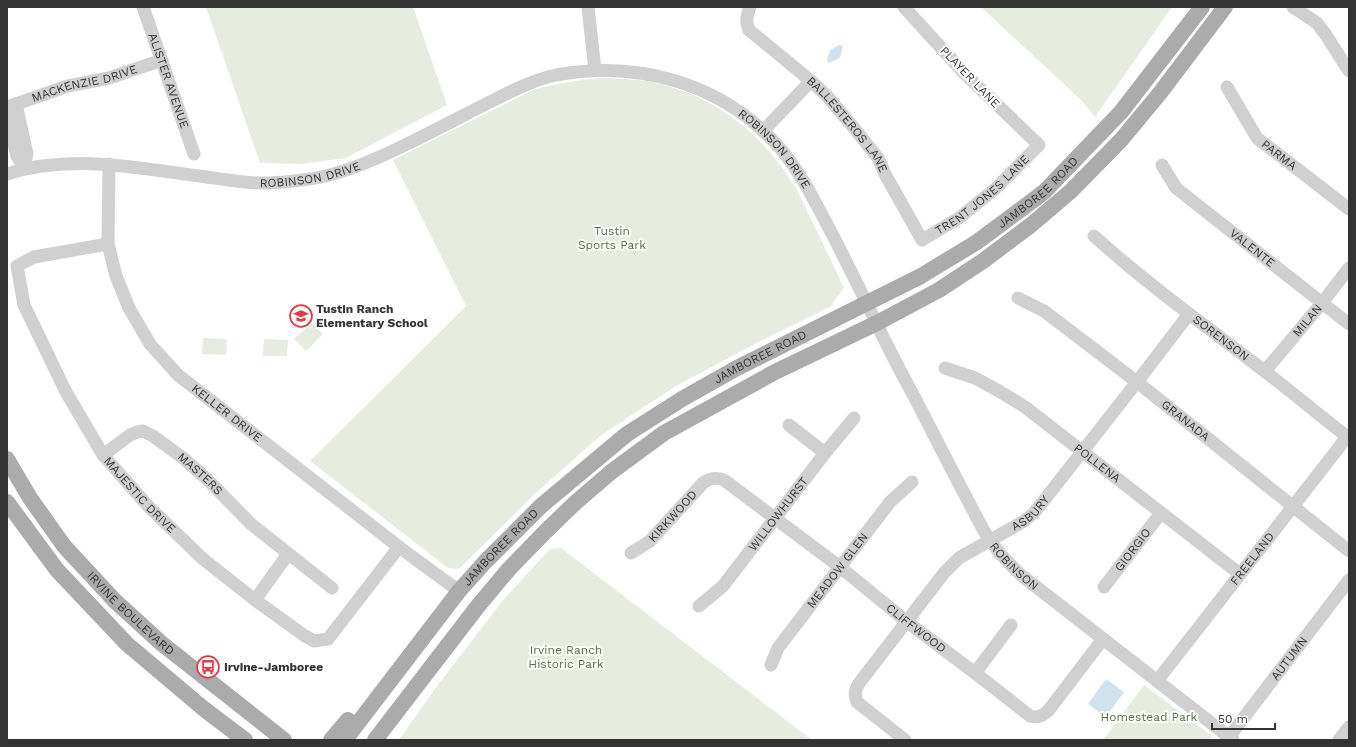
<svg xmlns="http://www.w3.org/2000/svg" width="1356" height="747" font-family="'Work Sans',sans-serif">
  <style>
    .green { fill: #e6ecdf }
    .water { fill: #cfe2ee }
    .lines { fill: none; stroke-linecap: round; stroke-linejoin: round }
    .minor { stroke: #d0d0d0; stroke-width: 13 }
    .major { stroke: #ababab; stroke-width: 16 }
    .labels { text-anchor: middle; stroke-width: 4; stroke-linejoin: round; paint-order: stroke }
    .street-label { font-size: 12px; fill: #333; stroke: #fff }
    .park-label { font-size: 12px; fill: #56703f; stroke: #fff }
    .poi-label { font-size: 12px; font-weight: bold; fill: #333; stroke: #fff; text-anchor: start }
  </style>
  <rect width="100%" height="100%" fill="#fff"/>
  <g class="green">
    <path d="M206,7H413L447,105L346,158L301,164L260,163Z"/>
    <path d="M981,7H1172L1095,117L1082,101Z"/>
    <path d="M603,78C619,79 636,79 652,82C717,96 765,135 798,192C804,203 808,214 814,225C824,246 834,267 844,288L830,307L753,345L676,386L600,436L537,492L461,567L457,569L448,568L310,461L466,306L393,160L533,90C557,83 579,80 603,78Z"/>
    <path d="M311,323L323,334L306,351L294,339Z"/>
    <path d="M203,338L227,339L226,355L202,354Z"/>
    <path d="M264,339L288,340L287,356H263Z"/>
    <path d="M561,548L812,740H399L437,686L504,599L550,549Z"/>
    <path d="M1144,685L1212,736L1209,740H1103Z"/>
  </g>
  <g class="water">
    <path d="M839,45H841L843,46C840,59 841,58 829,63L827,60L830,50Z"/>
    <path d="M1106,679L1124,692L1106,717L1088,704Z"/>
  </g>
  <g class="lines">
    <g class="minor">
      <path id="s1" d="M143,7L194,154"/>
      <path d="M588,7L595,70"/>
      <path id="s2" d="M750,7C747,16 745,21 749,30L811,81L827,96L854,128L878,158L885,174L922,240L959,218L995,189L1039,145L965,74L904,7"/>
      <path d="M1293,7L1317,23L1326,35L1349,71"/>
      <path id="s3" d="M1227,87L1257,138L1349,209"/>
      <path id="s4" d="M7,107L68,86L109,78L162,60"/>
      <path d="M7,116L17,156L24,168L27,154L16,104"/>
      <path d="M763,131L811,81"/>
      <path id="s5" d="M109,164L108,244L116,276L129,308L150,344L178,375L399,547L459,591"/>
      <path id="s6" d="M1162,165L1176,188L1349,324"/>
      <path id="s7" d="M7,174C72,153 141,169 207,177C227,180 249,184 269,183C288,182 307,180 326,176C354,169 381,157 407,144C434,131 460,117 486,104C508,93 532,80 556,75C639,60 722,83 779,147C800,171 814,200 829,228C847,263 865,299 882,335C893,357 905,380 917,402C939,445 961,488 984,531C994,548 1007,562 1021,575L1233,740"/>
      <path id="s8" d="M1094,236C1147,284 1206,326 1263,370C1292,392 1320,416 1349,438"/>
      <path id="s9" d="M108,244L34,257L17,266L24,305L66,392L103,455L148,506L203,559L255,600L305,636L314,641L328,639L399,547"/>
      <path id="s10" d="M1018,298L1044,311L1137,382L1349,551"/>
      <path id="s11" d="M945,368L975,378L999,391L1025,407L1240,574"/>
      <path id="s12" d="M1265,371L1322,303L1349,268"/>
      <path d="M789,425L825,453"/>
      <path id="s13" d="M103,455L130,435L137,432L143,431L153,436L183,458L207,479L251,524L332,588"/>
      <path id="s14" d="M631,553L650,541L703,483C710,478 716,477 724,480L840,567L906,621L975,673L1030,716C1038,718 1042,716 1048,711L1103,639"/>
      <path id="s15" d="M1104,587L1161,513"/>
      <path d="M255,600L288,554"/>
      <path id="s16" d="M699,606L723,586L825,453L854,418"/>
      <path id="s17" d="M771,665L778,648L840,567L890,502L912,482"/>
      <path d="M975,673L1011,625"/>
      <path id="s18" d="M1157,681L1347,437"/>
      <path id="s19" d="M1229,737L1349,580"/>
      <path id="s20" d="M905,740L857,702C854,694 855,689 860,682L944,573L959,558L1024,521L1034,513L1137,382L1189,314"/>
      <path d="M1339,740L1349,727"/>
    </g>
    <g class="major">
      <path id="s21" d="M7,459L30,498L64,546L115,601L161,643L284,740"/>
      <path d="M7,502L57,570L127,644L204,709L245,740"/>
      <path d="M331,740L348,720"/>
      <path id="s22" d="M345,740L459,591L485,562L541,506L627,434L682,399L737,368L921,276L977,242L1044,192L1121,112L1202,7"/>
      <path d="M375,740L478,606L509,569L546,531L575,503L611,472L664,433L775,372L877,323L939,290L983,261L1031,225L1071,191L1121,140L1160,93L1225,7"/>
    </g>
  </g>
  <defs>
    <g id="school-ring" transform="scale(1.15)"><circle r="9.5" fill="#fff" stroke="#e63946" stroke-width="1.5"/><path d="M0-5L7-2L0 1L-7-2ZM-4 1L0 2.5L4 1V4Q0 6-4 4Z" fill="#e63946"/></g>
    <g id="bus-ring" transform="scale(1.15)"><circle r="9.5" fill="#fff" stroke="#e63946" stroke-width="1.5"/><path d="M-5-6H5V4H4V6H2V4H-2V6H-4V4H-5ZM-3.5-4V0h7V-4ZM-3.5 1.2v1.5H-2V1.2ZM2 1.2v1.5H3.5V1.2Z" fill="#e63946"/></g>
  </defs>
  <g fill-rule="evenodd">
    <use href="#school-ring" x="301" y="316"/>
    <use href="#bus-ring" x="208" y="667"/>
  </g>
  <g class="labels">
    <g class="street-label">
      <text transform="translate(970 77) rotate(46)" y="4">PLAYER LANE</text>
      <text dy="4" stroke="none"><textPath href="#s1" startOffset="78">ALISTER AVENUE</textPath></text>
      <text dy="4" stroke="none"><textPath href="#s4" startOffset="81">MACKENZIE DRIVE</textPath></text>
      <text dy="4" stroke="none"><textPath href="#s2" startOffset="161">BALLESTEROS LANE</textPath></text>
      <text dy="4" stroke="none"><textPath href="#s7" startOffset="817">ROBINSON DRIVE</textPath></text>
      <text dy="4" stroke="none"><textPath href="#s3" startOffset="87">PARMA</textPath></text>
      <text dy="4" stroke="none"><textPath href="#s7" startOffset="306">ROBINSON DRIVE</textPath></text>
      <text dy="4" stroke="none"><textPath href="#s22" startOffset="896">JAMBOREE ROAD</textPath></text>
      <text dy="4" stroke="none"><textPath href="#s2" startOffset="375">TRENT JONES LANE</textPath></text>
      <text dy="4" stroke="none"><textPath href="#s6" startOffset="124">VALENTE</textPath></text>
      <text dy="4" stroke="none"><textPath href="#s12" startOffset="66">MILAN</textPath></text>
      <text dy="4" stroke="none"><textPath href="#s8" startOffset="163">SORENSON</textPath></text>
      <text dy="4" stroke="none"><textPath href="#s22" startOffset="572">JAMBOREE ROAD</textPath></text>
      <text dy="4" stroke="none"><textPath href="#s5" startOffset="293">KELLER DRIVE</textPath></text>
      <text dy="4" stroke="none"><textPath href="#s10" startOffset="208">GRANADA</textPath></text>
      <text dy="4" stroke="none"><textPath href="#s11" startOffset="181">POLLENA</textPath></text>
      <text dy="4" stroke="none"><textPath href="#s13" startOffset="119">MASTERS</textPath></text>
      <text dy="4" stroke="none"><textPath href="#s9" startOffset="358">MAJESTIC DRIVE</textPath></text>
      <text dy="4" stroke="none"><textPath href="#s20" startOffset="326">ASBURY</textPath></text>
      <text dy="4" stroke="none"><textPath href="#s16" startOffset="122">WILLOWHURST</textPath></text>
      <text dy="4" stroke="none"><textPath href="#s14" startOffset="56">KIRKWOOD</textPath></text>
      <text dy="4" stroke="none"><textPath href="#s22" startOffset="248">JAMBOREE ROAD</textPath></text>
      <text dy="4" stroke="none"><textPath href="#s15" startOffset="47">GIORGIO</textPath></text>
      <text dy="4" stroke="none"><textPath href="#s18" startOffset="155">FREELAND</textPath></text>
      <text dy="4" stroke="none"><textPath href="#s7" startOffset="1301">ROBINSON</textPath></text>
      <text dy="4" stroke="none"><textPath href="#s17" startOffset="116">MEADOW GLEN</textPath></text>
      <text dy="4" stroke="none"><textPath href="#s21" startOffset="199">IRVINE BOULEVARD</textPath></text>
      <text dy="4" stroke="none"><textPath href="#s14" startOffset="366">CLIFFWOOD</textPath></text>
      <text dy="4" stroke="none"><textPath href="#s19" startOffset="99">AUTUMN</textPath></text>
    </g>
    <g class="park-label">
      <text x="612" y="235">Tustin<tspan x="612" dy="14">Sports Park</tspan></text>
      <text x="566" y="654">Irvine Ranch<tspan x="566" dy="14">Historic Park</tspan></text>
      <text x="1149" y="721">Homestead Park</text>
    </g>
    <g class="poi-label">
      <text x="316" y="313">Tustin Ranch<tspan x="316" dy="14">Elementary School</tspan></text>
      <text x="224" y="671">Irvine-Jamboree</text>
    </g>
  </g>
  <rect width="1356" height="747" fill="none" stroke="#333333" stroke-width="16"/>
  <path d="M1212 723v6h63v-6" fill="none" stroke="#333333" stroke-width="2"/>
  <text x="1218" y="723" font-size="12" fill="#333333" stroke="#ffffff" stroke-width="3" paint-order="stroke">50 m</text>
</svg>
